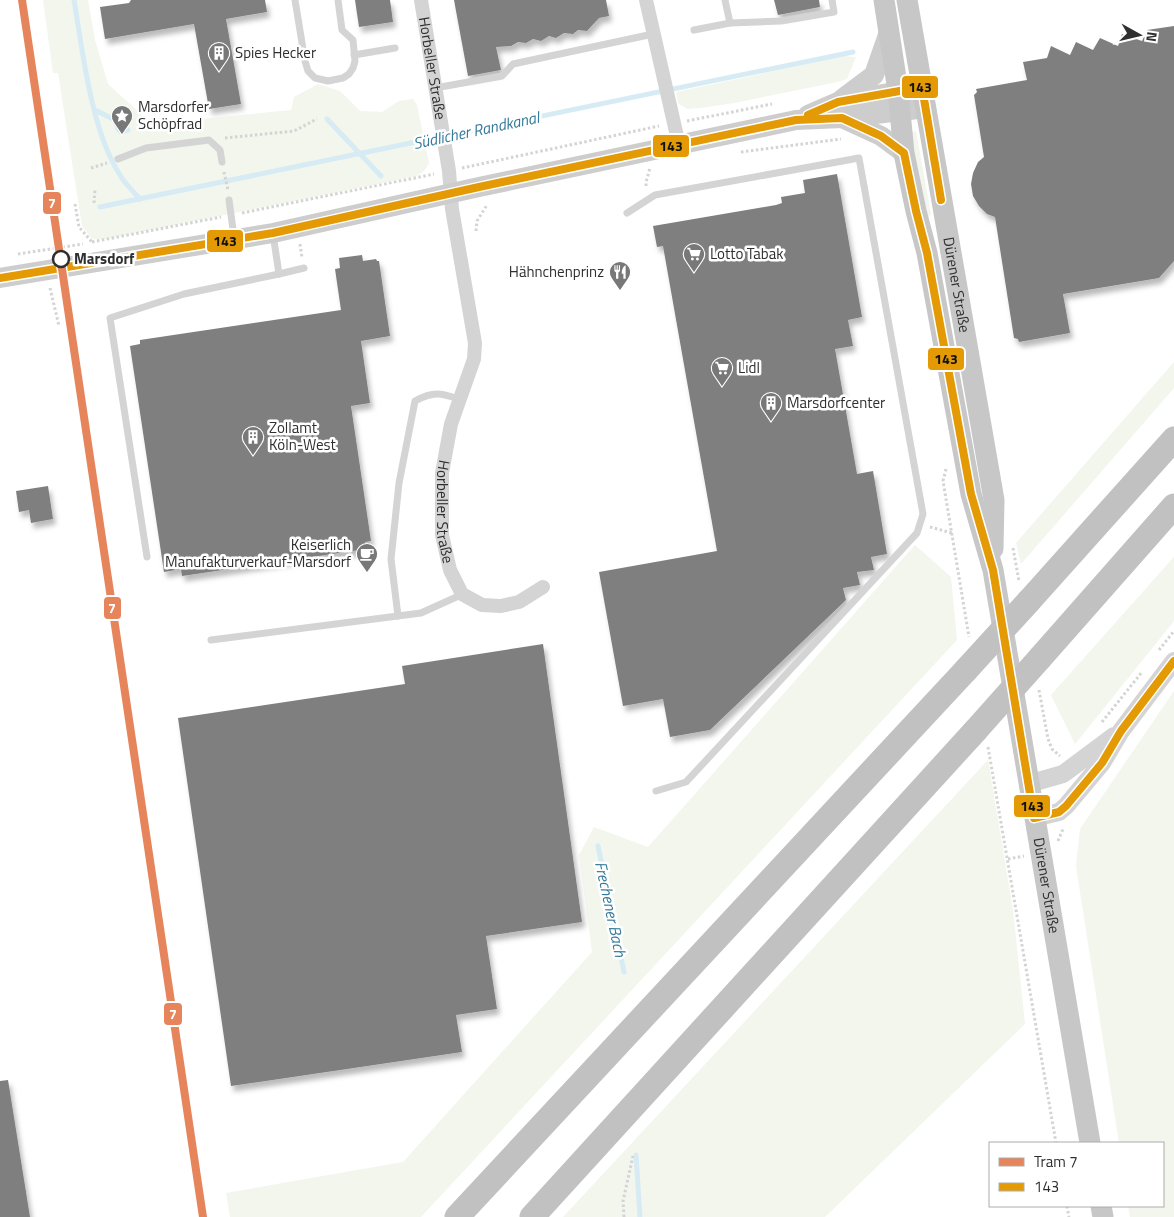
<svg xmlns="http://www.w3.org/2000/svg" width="1174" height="1217" font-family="'Titillium Web',sans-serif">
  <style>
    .green { fill: #f2f6ec }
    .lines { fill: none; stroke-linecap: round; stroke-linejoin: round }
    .stream { stroke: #d7ebf4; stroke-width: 5 }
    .building { fill: #7f7f7f; filter: url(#shadow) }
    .path { stroke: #d4d4d4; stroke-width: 3; stroke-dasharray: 2.5 2.5; stroke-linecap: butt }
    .service { stroke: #d4d4d4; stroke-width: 7 }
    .minor { stroke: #d4d4d4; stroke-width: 14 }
    .tertiary { stroke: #d4d4d4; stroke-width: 18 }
    .secondary { stroke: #cdcdcd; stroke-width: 20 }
    .primary { stroke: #c7c7c7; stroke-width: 21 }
    .motorway { stroke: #c1c1c1; stroke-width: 25 }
    .motorway-bridge { stroke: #c1c1c1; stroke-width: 25 }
    .bus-1-casing { stroke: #fff; stroke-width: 11 }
    .bus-1 { stroke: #e39a05; stroke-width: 8 }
    .tram-1-casing { stroke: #fff; stroke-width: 11 }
    .tram-1 { stroke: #e6855c; stroke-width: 8 }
    .stop-dot { fill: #fff; stroke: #2f2f2f; stroke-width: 2.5 }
    .labels { text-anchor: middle; stroke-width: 5; stroke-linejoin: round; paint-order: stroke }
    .poi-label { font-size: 15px; fill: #2f2f2f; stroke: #fff; text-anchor: start }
    .street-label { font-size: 15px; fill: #2f2f2f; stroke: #fff }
    .stop-label { font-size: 15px; font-weight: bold; fill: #2f2f2f; stroke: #fff; text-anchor: start }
    .water-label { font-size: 16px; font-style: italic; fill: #357a9a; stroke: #fff }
    .line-badge { stroke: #fff; stroke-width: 2 }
    .badge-label { font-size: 14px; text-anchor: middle; font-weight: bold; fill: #fff }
    .pale-badge-label { font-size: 14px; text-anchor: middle; font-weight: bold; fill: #111 }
  </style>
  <defs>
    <filter id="shadow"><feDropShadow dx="3" dy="5.5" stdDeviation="2.5" flood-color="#0004"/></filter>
  </defs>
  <rect width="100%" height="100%" fill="#fff"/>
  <g class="green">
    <path d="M43,0H88L95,40L108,84L152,124L291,110L294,97L318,84L340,91L360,111L382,112L399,101L413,99L417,105L429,163L425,170L417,176L106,239H92L82,226L58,73H53Z"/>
    <path d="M844,56L856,57L847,79L837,82L734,103L701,108L687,109L678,103L676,92Z"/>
    <path d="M916,131L931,214L928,217L910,133Z"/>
    <path d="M1174,362V388L1021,564L1016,543Z"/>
    <path d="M915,545L951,577L957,640L421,1217H230L226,1193L403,1162L592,952L579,855L594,827L648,847Z"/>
    <path d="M1174,557V621L1075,744L1051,695Z"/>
    <path d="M1174,691V1217H1130L1128,1206H1163V1143H1119L1076,866L1080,829Z"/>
    <path d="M988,760L1013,910L1025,1024L825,1217H563Z"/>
  </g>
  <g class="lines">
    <g class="stream">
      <path d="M74,0C83,53 91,130 120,175C125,184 133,191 140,199"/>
      <path d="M95,110L115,120L118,129L121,132L128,130"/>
      <path d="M327,119L381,176"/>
      <path d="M100,207L853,52"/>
      <path d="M598,846L624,972"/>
      <path d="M636,1155L640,1217"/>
    </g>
  </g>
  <g class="building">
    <path d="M131,0H265L267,12L226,19L241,104L209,109L194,24L105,39L100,7L129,3Z"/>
    <path d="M355,0H390L393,22L359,27Z"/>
    <path d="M454,0H606L609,16L599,18L587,31L578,30L573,34L564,33L556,38L549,36L541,41L533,39L526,43L518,42L511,46L496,47L501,70L468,76Z"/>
    <path d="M774,0H819L820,7L778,15Z"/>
    <path d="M1174,26V261L1159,278L1063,294L1070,333L1019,342L1018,339L1014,338L995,217L987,214L979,206L973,196L971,184L973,173L978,162L984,157L974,95L977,92L976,89L1027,80L1023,62L1047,58L1051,46L1070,55L1076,42L1093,50L1100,38L1118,46L1122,34L1142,41L1147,30Z"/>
    <path d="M837,174L862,317L848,320L853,346L835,349L857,474L873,471L887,554L871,557L874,570L857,572L860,585L843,588L846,600L710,730L670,737L663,699L623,706L599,572L717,551L663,246L657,247L653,226L776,205L782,203L781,197L805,193L803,180Z"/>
    <path d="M362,255L363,261L376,259L377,261H379L390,336L361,341L370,403L351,406L371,541L365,542L366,549L182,576L181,569L164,572L130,346L140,344V340L341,310L335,269L340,268L339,258Z"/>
    <path d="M48,486L53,519L31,523L29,510L19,512L16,491Z"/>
    <path d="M543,644L582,922L486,936L497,1009L456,1015L462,1052L231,1086L178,718L405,684L402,666Z"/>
    <path d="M8,1080L30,1217H0V1081Z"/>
  </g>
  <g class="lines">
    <g class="path">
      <path d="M687,121L772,104"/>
      <path d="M225,138L294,131L317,119"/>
      <path d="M741,152L841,139"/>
      <path d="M91,168L107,163"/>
      <path d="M462,168L659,126"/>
      <path d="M224,172L228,190"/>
      <path d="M646,186V182L650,168"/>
      <path d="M94,203L95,189"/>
      <path d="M75,204L79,227L92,242"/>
      <path d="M242,213L434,174"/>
      <path d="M476,231L477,221L487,205"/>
      <path d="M92,242L221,217"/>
      <path d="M300,244L302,258"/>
      <path d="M18,254L83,244"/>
      <path d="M50,288L59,326"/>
      <path d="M946,469L943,481L969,637"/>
      <path d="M930,527L952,533"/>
      <path d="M1013,548L1019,581"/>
      <path d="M1159,650L1174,631"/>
      <path d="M1039,690L1048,739L1052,749L1060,756"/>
      <path d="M1102,722L1142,672"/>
      <path d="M988,747L1056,1143"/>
      <path d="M1058,841L1063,829"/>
      <path d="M1008,859L1024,856"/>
      <path d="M1067,1206L1069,1217"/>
      <path d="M624,1217L623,1201L633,1156"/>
    </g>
    <g class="service">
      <path d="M295,0L305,61L308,71L315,78L328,81L343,78L349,74L353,68L355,61L353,40L342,30L338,0"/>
      <path d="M725,0L730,23L781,21L834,12L832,0"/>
      <path d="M694,30L730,23"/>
      <path d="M354,55L395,48"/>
      <path d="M435,88L502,76L513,64L653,34"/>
      <path d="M118,159L146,148L209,140L220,150L222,162"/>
      <path d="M229,200L234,237"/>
      <path d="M627,213L655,195L859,158L923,514L917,533L686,782L656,791"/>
      <path d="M279,274L304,268"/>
      <path d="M147,557L110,318L184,294L279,274L273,234"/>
      <path d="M398,616L391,559L399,483L415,401C433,391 441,393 459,399"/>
      <path d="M211,640L421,613L463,594"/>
    </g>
    <g class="minor">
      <path id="s1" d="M421,0L449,171L452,209L475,343L474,359L451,424L442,473V535L450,570L462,594L482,605L501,606L519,602L543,587"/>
      <path d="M646,0L679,145"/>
    </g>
    <g class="tertiary">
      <path d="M1028,784L1063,774L1114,736"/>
      <path d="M1034,818L1059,812L1066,806L1102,763L1121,731L1174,661"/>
    </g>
    <g class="secondary">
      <path d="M842,99L874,75L889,32"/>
      <path d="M808,115L838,102L922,87"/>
      <path d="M844,119L881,136L904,153"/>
      <path d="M0,278L273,233L479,187L796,120L842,118L926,108"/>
    </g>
    <g class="primary">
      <path id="s2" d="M884,0L898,91L904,153L916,211L927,253L971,494L993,570L1090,1143"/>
      <path id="s3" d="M907,0L994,500L993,549"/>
      <path d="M1101,1206L1103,1217"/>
    </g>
    <g class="motorway">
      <path d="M1029,601L1174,439"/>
      <path d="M1040,658L1174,506"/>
      <path d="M457,1217L966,670"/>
      <path d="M532,1217L976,730"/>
    </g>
    <g class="motorway-bridge">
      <path d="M966,670L1029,601"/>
      <path d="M976,730L1040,658"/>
    </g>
    <g class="bus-1-casing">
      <g id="bus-1">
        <path d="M808,115L838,102L922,87L941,200"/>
        <path d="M0,278L273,233L479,187L796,120L842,118L881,136L904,153L916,211L927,253L971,494L993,570L1034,818L1059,812L1066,806L1102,763L1121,731L1174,661"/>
      </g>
    </g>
    <use href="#bus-1" class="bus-1"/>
    <g class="tram-1-casing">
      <path id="tram-1" d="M22,0L203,1217"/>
    </g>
    <use href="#tram-1" class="tram-1"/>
  </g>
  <defs>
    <g id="building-pin" transform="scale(1.125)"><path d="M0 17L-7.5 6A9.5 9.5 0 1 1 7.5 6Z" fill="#787878" stroke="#fff"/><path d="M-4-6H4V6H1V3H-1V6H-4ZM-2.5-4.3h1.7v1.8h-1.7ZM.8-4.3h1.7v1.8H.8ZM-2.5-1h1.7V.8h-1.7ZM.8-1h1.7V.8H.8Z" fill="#fff"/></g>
    <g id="sight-pin" transform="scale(1.125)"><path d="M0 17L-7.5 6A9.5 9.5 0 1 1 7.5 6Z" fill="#787878" stroke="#fff"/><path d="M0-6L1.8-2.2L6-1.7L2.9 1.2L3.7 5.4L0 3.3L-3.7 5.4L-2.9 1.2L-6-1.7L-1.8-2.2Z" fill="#fff"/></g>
    <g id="supermarket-pin" transform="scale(1.125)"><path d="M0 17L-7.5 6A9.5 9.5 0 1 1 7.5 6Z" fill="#787878" stroke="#fff"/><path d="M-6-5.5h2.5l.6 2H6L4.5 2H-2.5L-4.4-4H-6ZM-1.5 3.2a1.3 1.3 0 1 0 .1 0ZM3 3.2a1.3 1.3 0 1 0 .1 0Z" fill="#fff"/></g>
    <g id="restaurant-pin" transform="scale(1.125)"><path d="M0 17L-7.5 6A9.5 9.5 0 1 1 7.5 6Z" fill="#787878" stroke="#fff"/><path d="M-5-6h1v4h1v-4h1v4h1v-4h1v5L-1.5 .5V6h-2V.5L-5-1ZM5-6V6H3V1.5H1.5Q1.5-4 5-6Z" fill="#fff"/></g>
    <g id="cafe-pin" transform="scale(1.125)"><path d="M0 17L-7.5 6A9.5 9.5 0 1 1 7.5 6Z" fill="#787878" stroke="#fff"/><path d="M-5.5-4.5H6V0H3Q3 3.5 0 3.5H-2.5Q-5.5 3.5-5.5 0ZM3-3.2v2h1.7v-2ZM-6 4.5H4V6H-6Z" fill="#fff"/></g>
  </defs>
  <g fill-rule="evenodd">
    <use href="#building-pin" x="219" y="53"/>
    <use href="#sight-pin" x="122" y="116"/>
    <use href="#supermarket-pin" x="694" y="254"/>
    <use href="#restaurant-pin" x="620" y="272"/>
    <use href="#supermarket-pin" x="722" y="368"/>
    <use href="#building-pin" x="771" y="403"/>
    <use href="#building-pin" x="253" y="437"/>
    <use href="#cafe-pin" x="367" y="554"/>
  </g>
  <circle class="stop-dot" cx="61" cy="259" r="8"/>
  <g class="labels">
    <g class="poi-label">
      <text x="235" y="58">Spies Hecker</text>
      <text x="138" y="112">Marsdorfer<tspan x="138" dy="17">Schöpfrad</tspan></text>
      <text x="710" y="259">Lotto Tabak</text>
      <text x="604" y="277" text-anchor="end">Hähnchenprinz</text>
      <text x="738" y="373">Lidl</text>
      <text x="787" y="408">Marsdorfcenter</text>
      <text x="269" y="433">Zollamt<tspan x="269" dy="17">Köln-West</tspan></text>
      <text x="351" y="550" text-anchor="end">Keiserlich<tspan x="351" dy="17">Manufakturverkauf-Marsdorf</tspan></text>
    </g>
    <g class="street-label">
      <text dy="5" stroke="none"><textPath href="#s1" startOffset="69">Horbeller Straße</textPath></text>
      <text dy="5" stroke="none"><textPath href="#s3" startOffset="289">Dürener Straße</textPath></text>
      <text dy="5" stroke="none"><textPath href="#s1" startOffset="521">Horbeller Straße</textPath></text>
      <text dy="5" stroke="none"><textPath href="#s2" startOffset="901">Dürener Straße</textPath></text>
    </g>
    <g class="stop-label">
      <text x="74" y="264">Marsdorf</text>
    </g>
    <g class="water-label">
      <text transform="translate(476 130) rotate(-12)" y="6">Südlicher Randkanal</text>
      <text transform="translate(611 909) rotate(78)" y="6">Frechener Bach</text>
    </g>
  </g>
  <g class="line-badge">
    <rect x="901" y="75" width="38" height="24" rx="5" fill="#e39a05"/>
    <rect x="652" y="134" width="38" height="24" rx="5" fill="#e39a05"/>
    <rect x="42" y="191" width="20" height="24" rx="5" fill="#e6855c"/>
    <rect x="206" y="229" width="38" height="24" rx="5" fill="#e39a05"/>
    <rect x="927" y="347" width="38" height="24" rx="5" fill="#e39a05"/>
    <rect x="103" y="596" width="19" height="24" rx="5" fill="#e6855c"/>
    <rect x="1013" y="794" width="38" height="24" rx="5" fill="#e39a05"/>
    <rect x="163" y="1002" width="20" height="24" rx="5" fill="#e6855c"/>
  </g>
  <g class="badge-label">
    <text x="52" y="208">7</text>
    <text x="112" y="613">7</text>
    <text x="173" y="1019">7</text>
  </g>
  <g class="pale-badge-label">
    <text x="920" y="92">143</text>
    <text x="671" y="151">143</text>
    <text x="225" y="246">143</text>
    <text x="946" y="364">143</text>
    <text x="1032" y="811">143</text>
  </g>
  <rect x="989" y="1142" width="175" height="65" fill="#ffffff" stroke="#acacac"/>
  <rect x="999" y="1158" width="25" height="8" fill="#e6855c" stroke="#acacac"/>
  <text x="1034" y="1167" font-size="15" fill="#2f2f2f">Tram 7</text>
  <rect x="999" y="1183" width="25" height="8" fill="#e39a05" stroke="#acacac"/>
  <text x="1034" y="1192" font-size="15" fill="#2f2f2f">143</text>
  <g transform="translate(1139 35) rotate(98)" stroke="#ffffff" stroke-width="4" paint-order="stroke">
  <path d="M0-4L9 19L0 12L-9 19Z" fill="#2f2f2f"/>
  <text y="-8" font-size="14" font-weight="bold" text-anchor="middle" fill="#2f2f2f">N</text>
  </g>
</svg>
